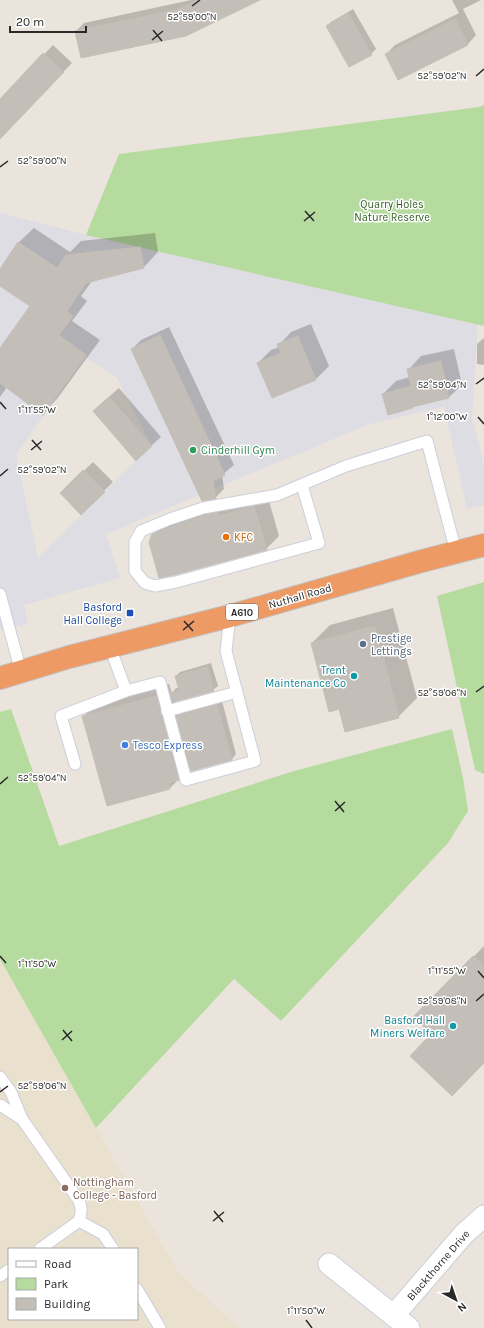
<svg xmlns="http://www.w3.org/2000/svg" width="484" height="1328" font-family="Karla,sans-serif">
  <style>
    .industrial { fill: #dedde3; fill-rule: evenodd }
    .education { fill: #eae0ce; fill-rule: evenodd }
    .green { fill: #b6db9f }
    .shadow { fill: #0003 }
    .building { fill: #c3beb8; stroke: #c5bfb7 }
    .lines { fill: none; stroke-linecap: round; stroke-linejoin: round }
    .lane-casing { stroke: #cbcfda; stroke-width: 13 }
    .street-casing { stroke: #cbcfda; stroke-width: 23 }
    .highway-casing { stroke: #c3c3c3; stroke-width: 24 }
    .lane { stroke: #fff; stroke-width: 11 }
    .street { stroke: #fff; stroke-width: 21 }
    .highway { stroke: #ed9a65; stroke-width: 22 }
    .ticks { fill: none; stroke: #292929; stroke-width: 1.5 }
    .leisure-dot { fill: #2e9e5b; stroke: #fff; stroke-width: 1.5 }
    .food-dot { fill: #e8710a; stroke: #fff; stroke-width: 1.5 }
    .transit-dot { fill: #1a4fb4; stroke: #fff; stroke-width: 1.5 }
    .service-dot { fill: #5c6f8a; stroke: #fff; stroke-width: 1.5 }
    .culture-dot { fill: #0f9aa8; stroke: #fff; stroke-width: 1.5 }
    .shop-dot { fill: #3f7fe0; stroke: #fff; stroke-width: 1.5 }
    .education-dot { fill: #8d6e63; stroke: #fff; stroke-width: 1.5 }
    .labels { text-anchor: middle; stroke-width: 3; stroke-linejoin: round; paint-order: stroke }
    .shield { fill: #fff; stroke: #696969; stroke-width: 1 }
    .shield-label { font-size: 10px; font-weight: bold; fill: #292929 }
    .park-label { font-size: 11px; fill: #315f21; stroke: #fff }
    .leisure-label { font-size: 11px; fill: #27864d; stroke: #fff; text-anchor: start }
    .food-label { font-size: 11px; fill: #c56008; stroke: #fff; text-anchor: start }
    .street-label { font-size: 11px; fill: #292929; stroke: #fff }
    .transit-label { font-size: 11px; fill: #164399; stroke: #fff; text-anchor: end }
    .service-label { font-size: 11px; fill: #4e5e75; stroke: #fff; text-anchor: start }
    .culture-label { font-size: 11px; fill: #0d838f; stroke: #fff; text-anchor: end }
    .shop-label { font-size: 11px; fill: #366cbe; stroke: #fff; text-anchor: start }
    .education-label { font-size: 11px; fill: #785e54; stroke: #fff; text-anchor: start }
    .ticks-label { font-size: 10px; text-anchor: middle; fill: #292929; stroke: #fff; stroke-width: 3; stroke-linejoin: round; paint-order: stroke }
  </style>
  <rect width="100%" height="100%" fill="#eae4dd"/>
  <path class="industrial" d="M0,213L86,235L478,324L472,418L484,464V505L467,509L444,407L370,424L106,534L120,578L24,605L28,624L0,630ZM86,357L117,378L152,447L136,461L38,558L16,454Z"/>
  <path class="education" d="M0,959L178,1272L239,1328H0ZM9,1249H137V1319H9Z"/>
  <g class="green">
    <path d="M484,105V326L86,235L119,154L479,107Z"/>
    <path d="M484,582V774L475,770L437,596Z"/>
    <path d="M11,709L59,846L294,771L452,729L463,778L468,811L448,843L281,1021L234,979L96,1128L0,959V712Z"/>
  </g>
  <g class="shadow">
    <path d="M191,0H257L76,31L84,23Z"/>
    <path d="M452,0H481L463,9L476,35L467,45L386,54L395,45L459,13Z"/>
    <path d="M353,9L376,49L371,54L327,26L331,22Z"/>
    <path d="M53,45L72,63L0,137V100Z"/>
    <path d="M34,228L70,252L81,241L155,233L158,252L144,267L92,281L81,296L87,301L72,321L100,340L57,399L43,413L7,387L0,397V349L31,306L0,285V270L19,242Z"/>
    <path d="M311,324L329,366L316,379L272,397L258,363L271,350L279,347V345L291,332Z"/>
    <path d="M169,327L234,465L222,475L224,489L215,498L132,349L141,340Z"/>
    <path d="M484,338V365L477,364V344Z"/>
    <path d="M454,349L462,385L449,397L414,405L412,407L388,413L383,394L396,381L410,377L409,369L421,356Z"/>
    <path d="M119,388L161,437L136,459L103,402Z"/>
    <path d="M93,462L113,482L81,514L61,493Z"/>
    <path d="M267,494L279,536L266,549L153,535L166,521Z"/>
    <path d="M393,608L417,698L398,717L340,708L312,643L330,625Z"/>
    <path d="M211,663L218,686L213,690L174,701L178,716L182,711L222,701L236,754L232,759L191,767L170,788L108,805L83,717L96,704L169,684L172,693L176,688H179L176,676L180,672Z"/>
    <path d="M484,946V1062L432,1034L415,1017Z"/>
  </g>
  <g class="building">
    <path d="M198,0H260L186,36L81,58L75,31L179,9Z"/>
    <path d="M348,13L372,55L349,67L326,26Z"/>
    <path d="M455,19L468,45L398,80L385,54Z"/>
    <path d="M43,53L64,72L0,139V99Z"/>
    <path d="M18,242L57,268L66,255L140,247L144,268L86,283L67,311L73,316L59,335L86,355L43,415L0,383V348L30,306L0,286V269Z"/>
    <path d="M160,335L225,475L213,481L216,499L202,501L131,349Z"/>
    <path d="M298,336L316,380L272,398L257,363L281,353L277,344Z"/>
    <path d="M441,361L449,398L412,407L413,408L388,415L382,394L411,386L407,369Z"/>
    <path d="M109,397L152,446L136,461L93,411Z"/>
    <path d="M83,470L105,492L81,515L60,493Z"/>
    <path d="M254,506L267,550L174,575L159,578L149,542L152,534L205,515L218,512L219,516Z"/>
    <path d="M375,626L399,718L345,732L339,709L329,712L311,643Z"/>
    <path d="M207,667L214,691L173,702L170,693L179,690L175,676Z"/>
    <path d="M157,696L179,780L169,783L170,789L107,806L82,716Z"/>
    <path d="M217,705L232,760L191,771L176,716Z"/>
    <path d="M473,956L484,966V1063L452,1096L410,1056L431,1034L413,1017Z"/>
  </g>
  <g class="lines">
    <g class="lane-casing">
      <g id="lane">
        <path d="M302,485L319,543L176,582L155,586L145,583L135,571V542L141,531L170,519L203,508L277,495L346,466L427,441L456,552"/>
        <path d="M0,594L21,672"/>
        <path d="M110,647L126,691"/>
        <path d="M167,711L237,692"/>
        <path d="M75,764L61,716L126,691L160,682L186,780L255,761L226,651L230,616"/>
        <path d="M0,1077L11,1092L22,1119L78,1199C82,1207 82,1212 79,1221L40,1249"/>
        <path d="M0,1105L22,1119"/>
        <path d="M79,1221L103,1234L113,1249"/>
        <path d="M0,1276L9,1270"/>
        <path d="M137,1289L160,1328"/>
      </g>
    </g>
    <g class="street-casing">
      <g id="street">
        <path d="M329,1264L409,1328"/>
        <path d="M394,1315L464,1234L484,1216"/>
      </g>
    </g>
    <g class="highway-casing">
      <path id="highway" d="M0,678L69,657L230,616L422,561L484,545"/>
    </g>
    <use href="#lane" class="lane"/>
    <use href="#street" class="street"/>
    <use href="#highway" class="highway"/>
  </g>
  <path class="ticks" d="M192,6L200,0M153,30L162,41M152,40L163,31M476,76L484,69M0,167L8,161M305,211L314,221M304,221L315,212M476,384L484,378M0,402L6,409M478,417L484,424M32,440L41,450M31,450L42,441M0,476L8,469M184,621L193,631M183,630L194,621M476,692L484,686M0,784L8,777M335,801L344,812M335,811L345,802M0,956L6,963M478,971L484,978M476,1001L484,994M63,1030L72,1041M62,1040L72,1031M0,1092L8,1086M214,1211L223,1222M213,1221L224,1212M306,1320L312,1328"/>
  <circle class="leisure-dot" cx="193" cy="450" r="4"/>
  <circle class="food-dot" cx="226" cy="537" r="4"/>
  <rect class="transit-dot" x="126" y="609" width="8" height="8" rx="2"/>
  <circle class="service-dot" cx="363" cy="644" r="4"/>
  <g class="culture-dot">
    <circle cx="354" cy="676" r="4"/>
    <circle cx="453" cy="1026" r="4"/>
  </g>
  <circle class="shop-dot" cx="125" cy="745" r="4"/>
  <circle class="education-dot" cx="65" cy="1188" r="4"/>
  <g class="labels">
    <rect class="shield" x="226" y="604" width="32" height="16" rx="3"/>
    <g class="shield-label">
      <text x="242" y="616">A610</text>
    </g>
    <g class="park-label">
      <text x="392" y="208">Quarry Holes<tspan x="392" dy="13">Nature Reserve</tspan></text>
    </g>
    <g class="leisure-label">
      <text x="201" y="454">Cinderhill Gym</text>
    </g>
    <g class="food-label">
      <text x="234" y="541">KFC</text>
    </g>
    <g class="street-label">
      <text transform="translate(300 596) rotate(-16)" y="4">Nuthall Road</text>
      <text transform="translate(438 1265) rotate(-49)" y="4">Blackthorne Drive</text>
    </g>
    <g class="transit-label">
      <text x="122" y="611">Basford<tspan x="122" dy="13">Hall College</tspan></text>
    </g>
    <g class="service-label">
      <text x="371" y="642">Prestige<tspan x="371" dy="13">Lettings</tspan></text>
    </g>
    <g class="culture-label">
      <text x="346" y="674">Trent<tspan x="346" dy="13">Maintenance Co</tspan></text>
      <text x="445" y="1024">Basford Hall<tspan x="445" dy="13">Miners Welfare</tspan></text>
    </g>
    <g class="shop-label">
      <text x="133" y="749">Tesco Express</text>
    </g>
    <g class="education-label">
      <text x="73" y="1186">Nottingham<tspan x="73" dy="13">College - Basford</tspan></text>
    </g>
  </g>
  <g class="ticks-label">
    <text x="192" y="20">52°59'00"N</text>
    <text x="442" y="79">52°59'02"N</text>
    <text x="42" y="164">52°59'00"N</text>
    <text x="442" y="388">52°59'04"N</text>
    <text x="37" y="413">1°11'55"W</text>
    <text x="447" y="420">1°12'00"W</text>
    <text x="42" y="473">52°59'02"N</text>
    <text x="442" y="696">52°59'06"N</text>
    <text x="42" y="781">52°59'04"N</text>
    <text x="37" y="967">1°11'50"W</text>
    <text x="447" y="974">1°11'55"W</text>
    <text x="442" y="1004">52°59'08"N</text>
    <text x="42" y="1089">52°59'06"N</text>
    <text x="306" y="1314">1°11'50"W</text>
  </g>
  <rect x="8" y="1248" width="130" height="72" fill="#ffffff" stroke="#a9a9a9"/>
  <rect x="16" y="1261" width="20" height="6" fill="#ffffff" stroke="#a9a9a9"/>
  <text x="44" y="1268" font-size="12" fill="#292929">Road</text>
  <rect x="16" y="1278" width="20" height="12" fill="#b6db9f" stroke="#a9a9a9"/>
  <text x="44" y="1288" font-size="12" fill="#292929">Park</text>
  <rect x="16" y="1298" width="20" height="12" fill="#c3beb8" stroke="#a9a9a9"/>
  <text x="44" y="1308" font-size="12" fill="#292929">Building</text>
  <g transform="translate(456 1300) rotate(140)" stroke="#ffffff" stroke-width="3" paint-order="stroke">
  <path d="M0-3L7 15L0 10L-7 15Z" fill="#292929"/>
  <text y="-6" font-size="11" font-weight="bold" text-anchor="middle" fill="#292929">N</text>
  </g>
  <path d="M10 26v6h76v-6" fill="none" stroke="#292929" stroke-width="2"/>
  <text x="16" y="26" font-size="12" fill="#292929" stroke="#ffffff" stroke-width="3" paint-order="stroke">20 m</text>
</svg>
